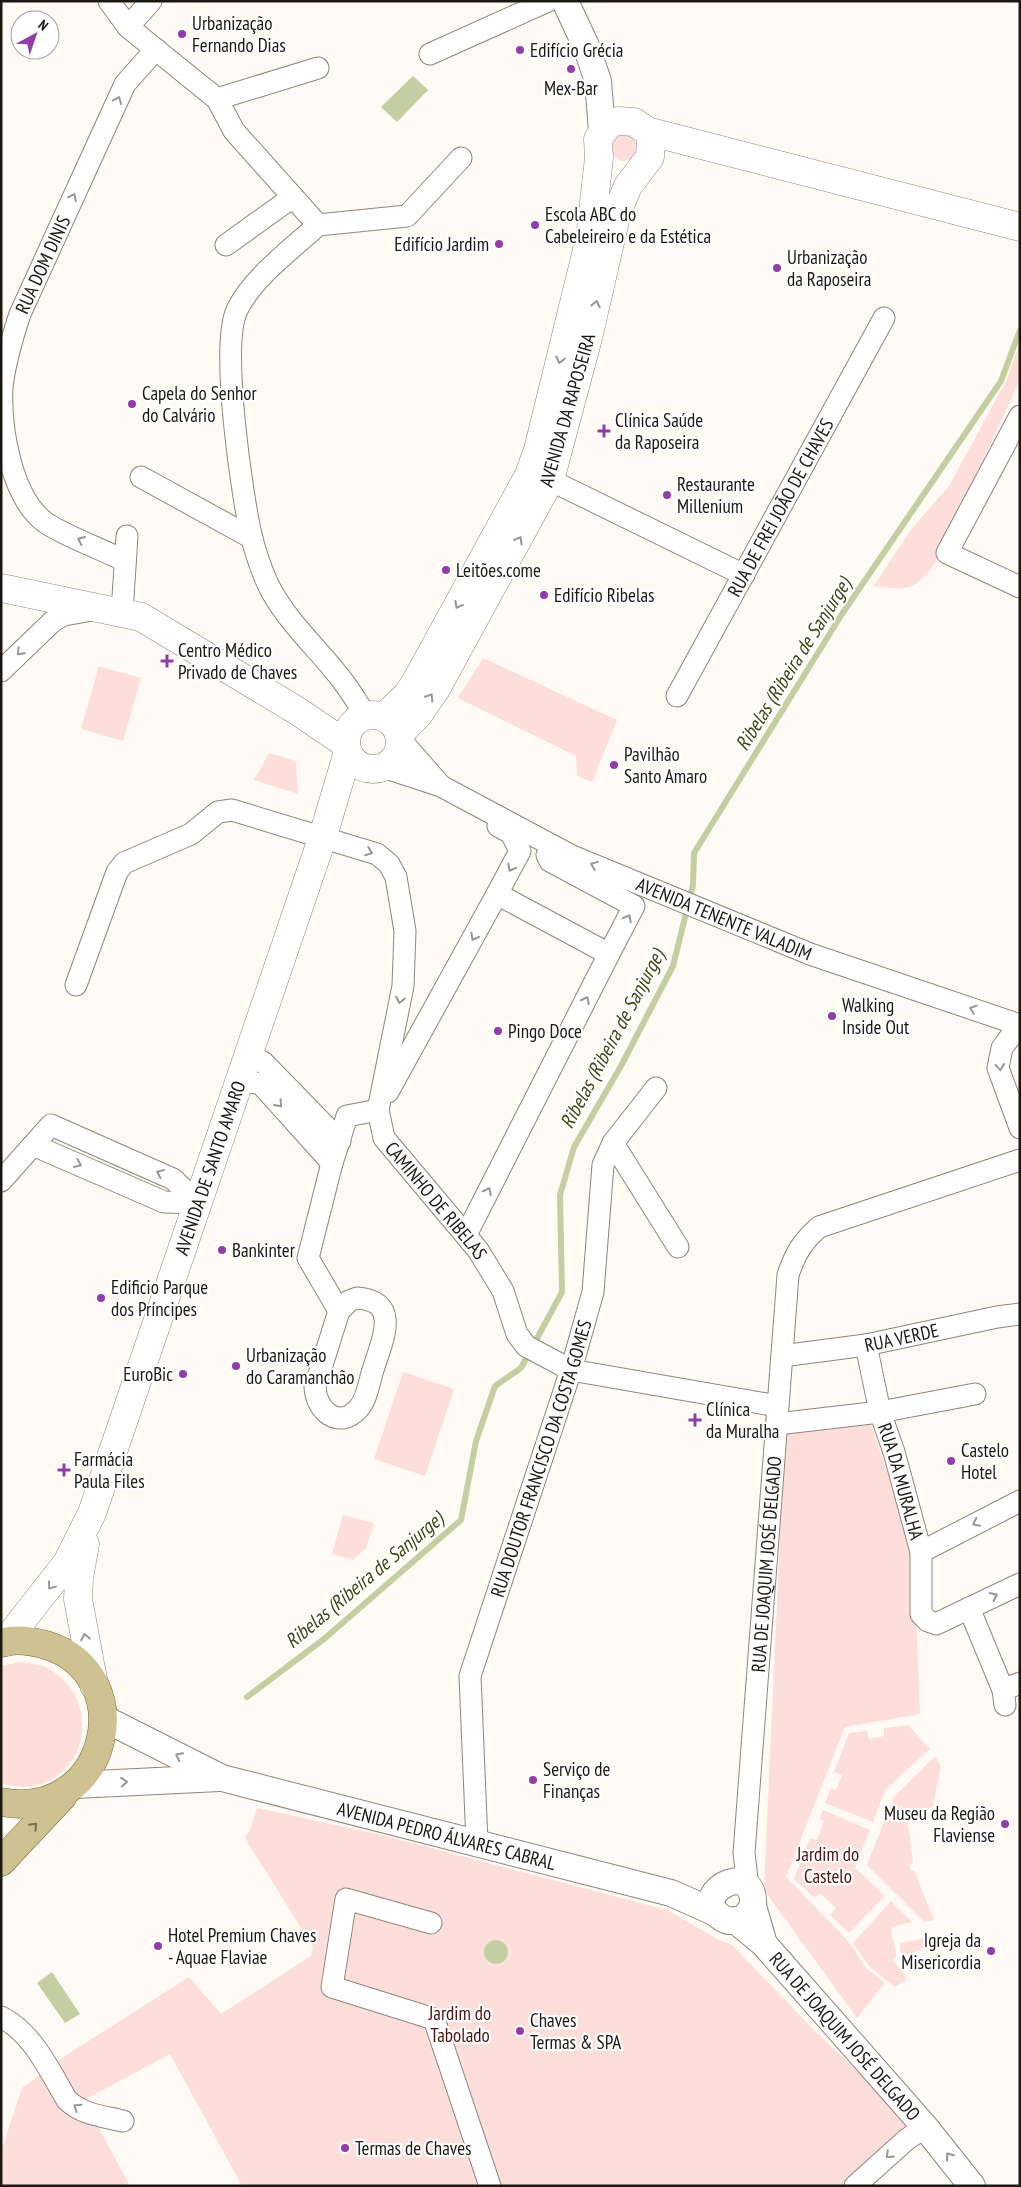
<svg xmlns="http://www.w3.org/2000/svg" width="1021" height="2187" font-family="'PT Sans Narrow',sans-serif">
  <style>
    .green { fill: #fddeda }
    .water { fill: #c3cfa2 }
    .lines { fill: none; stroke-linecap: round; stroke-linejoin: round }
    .stream { stroke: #c3cfa2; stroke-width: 6 }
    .minor-casing { stroke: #8e867c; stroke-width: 23 }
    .tertiary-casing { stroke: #8e867c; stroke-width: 28 }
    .secondary-casing { stroke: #8e867c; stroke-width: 29 }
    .primary-casing { stroke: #7a6c37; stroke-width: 29 }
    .minor { stroke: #fff; stroke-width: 21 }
    .tertiary { stroke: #fff; stroke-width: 26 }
    .secondary { stroke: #fff; stroke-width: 28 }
    .primary { stroke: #cec292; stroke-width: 28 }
    .oneway { stroke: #989795 }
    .oneway2 { stroke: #746d53 }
    .poi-dot { fill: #923ca9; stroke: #fff; stroke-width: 2 }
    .labels { text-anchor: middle; stroke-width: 4.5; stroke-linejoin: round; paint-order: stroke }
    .poi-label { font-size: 19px; fill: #1b1814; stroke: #fff; text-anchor: start }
    .street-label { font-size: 19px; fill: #1b1814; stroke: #fff }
    .park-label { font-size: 19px; fill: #4d110e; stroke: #fff }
    .water-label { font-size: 20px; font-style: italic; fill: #3d4715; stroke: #fff }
  </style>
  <rect width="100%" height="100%" fill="#fffaf3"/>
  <g class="green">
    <circle cx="624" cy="148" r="13"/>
    <path d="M1020,343V380L937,560C916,591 909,591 874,586L910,531L949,486L1006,381Z"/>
    <path d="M483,658L617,720L592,782L577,776L576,756L458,698Z"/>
    <path d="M99,666L141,678L123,741L81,729Z"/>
    <path d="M269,753L296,761L298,794L254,780Z"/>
    <path d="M403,1372L454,1389L425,1476L374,1459Z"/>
    <path d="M867,1413L914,1550L920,1714L845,1727L786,1877L849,1942L866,1968L885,1983L857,2018L764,1890L785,1423Z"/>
    <path d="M343,1515L374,1523L366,1548L353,1560L332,1554Z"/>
    <path d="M20,1662C28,1663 36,1664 43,1666C104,1693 91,1783 24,1787C17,1787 8,1785 1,1783V1666Z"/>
    <path d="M908,1725L930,1749L885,1790L873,1822L825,1803L831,1788L836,1790L842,1775L834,1772L849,1733L867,1731L869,1739L884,1736V1728Z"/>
    <path d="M935,1756L941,1766L933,1806L908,1823L913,1863L909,1864L911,1871H914L934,1920L924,1922L867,1865L894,1797Z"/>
    <path d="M257,1808L386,1836L667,1910L717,1939L732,1945L813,2029L865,2078L916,2139L850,2186H242L170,2054L84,2100L130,2186H1V2151L22,2088L68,2054L189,1977L221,2014L311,1956L313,1947L245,1838L250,1830Z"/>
    <path d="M823,1810L870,1830L855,1868L885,1896L849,1933L830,1915L836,1908L820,1893L815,1898L794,1879L810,1838L817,1840L824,1821L819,1819Z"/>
    <path d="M891,1901L912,1922L892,1927C890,1938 897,1946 896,1957L892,1959L907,1979L895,1987L869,1966L853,1943Z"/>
    <path d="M933,1937L937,1938L936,1944L901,1957L900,1943Z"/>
  </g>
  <g class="water">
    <path d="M413,76L428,90L397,122L381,107Z"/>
    <circle cx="496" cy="1952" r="12"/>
    <path d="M52,1972L80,2014L65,2023L37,1983Z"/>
  </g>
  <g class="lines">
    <path class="stream" d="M247,1697L324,1639L461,1520L476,1441L495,1386L521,1368L562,1292L560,1195L574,1147L621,1066L673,966L693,885L694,853L842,614L1001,381L1020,330"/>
    <g class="minor-casing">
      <g id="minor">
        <path d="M109,1L128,27L217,99L234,131L318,225"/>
        <path d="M128,27L151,1"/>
        <path d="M430,54L548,1"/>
        <path d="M217,99L318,68"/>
        <path d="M318,225C292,249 252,278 237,310C220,346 242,497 252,539C257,557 263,576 272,592C290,624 316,647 338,675C349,688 357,702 366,716"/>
        <path d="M318,225L407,216L461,158"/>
        <path d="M226,245L293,197"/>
        <path d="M1020,416L947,553L1020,587"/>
        <path d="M141,477L252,538"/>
        <path d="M550,480L744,575"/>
        <path id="s1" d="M125,561C102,549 67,537 46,523C11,498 0,428 2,387C5,362 12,338 20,314L125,84L156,49"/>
        <path d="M122,612L127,536"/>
        <path d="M1,671L53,621L64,615L92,610"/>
        <path id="s2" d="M677,696L884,318"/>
        <path d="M400,739L440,785"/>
        <path id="s3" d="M383,767L441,786L572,856L810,954L1020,1025"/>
        <path d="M498,826L511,833L520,851L497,894L609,954L634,906L550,861L547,855"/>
        <path id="s4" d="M76,985L117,872L124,863L191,834L218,812L232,810L377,854L389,864L396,877L405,931L403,986L378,1110L384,1138L478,1250L503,1291L517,1334L526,1346L571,1370L778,1406"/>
        <path d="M1019,1025L1002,1048L998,1068L1020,1128"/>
        <path d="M248,1055L263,1062L340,1141"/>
        <path d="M240,1080L261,1084L332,1163"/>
        <path d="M388,1092L497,894"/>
        <path d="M613,1143L678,1247"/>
        <path d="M33,1145L164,1202L198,1203"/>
        <path d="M1,1181L51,1125L173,1179L198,1203"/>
        <path d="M466,1235L609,954"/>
        <path d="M357,1298C403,1301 381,1343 373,1370C369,1382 367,1400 358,1409C339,1430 316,1411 315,1387L339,1311L349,1301Z"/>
        <path d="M339,1311L308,1258L332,1163L347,1116L378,1110"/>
        <path id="s5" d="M866,1345L880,1412L894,1452L921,1552V1614L928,1621L936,1624L1020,1584"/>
        <path id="s6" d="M782,1356L866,1345L997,1317L1020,1314"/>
        <path d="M777,1424L880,1412L975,1394"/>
        <path d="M921,1552L1020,1501"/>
        <path d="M969,1608L1003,1690L1005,1705"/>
        <path d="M1003,1690L1020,1683"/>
        <path id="s7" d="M477,1843L470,1676L571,1370L593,1292L603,1165L613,1143L656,1088"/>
        <path id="s8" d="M748,1887L744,1853L788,1275C795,1254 802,1242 819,1227L1020,1160"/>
        <path d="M431,1923L346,1899L332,1987L434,2019L490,2186"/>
        <path d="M1,2017C33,2033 49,2070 67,2100C83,2115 102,2116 123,2121"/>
        <path d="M855,2186L906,2140L925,2127"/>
      </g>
    </g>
    <g class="tertiary-casing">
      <g id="tertiary">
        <path d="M565,1L586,46L598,81L602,131"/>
        <path id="s9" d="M103,1718L222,1778L671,1893L716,1913"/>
        <path d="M75,1785L219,1778"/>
        <path d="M753,1906L744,1919L728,1921C679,1899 756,1853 753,1906L764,1944"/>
        <path id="s10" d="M736,1921L764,1944L925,2127L972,2186"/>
      </g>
    </g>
    <g class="secondary-casing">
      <g id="secondary">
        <path d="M647,131L1020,227"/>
        <path d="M1,588L141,617L296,710L346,744"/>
        <circle cx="373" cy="742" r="27"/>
        <path d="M384,717L408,694L418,678L529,475L538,450L590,238L599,158L598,139L609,124L618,121L634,122L647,131L651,139L650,157L628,186L617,212L588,338L550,480L436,689L418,715L399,734"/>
        <path d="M85,1544L79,1578L78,1599L94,1685"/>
        <path id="s11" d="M5,1642L67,1563L92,1513L323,836L348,752"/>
      </g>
    </g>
    <g class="primary-casing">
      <g id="primary">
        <path d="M1,1643C15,1638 32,1641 46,1645C142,1674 109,1822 1,1802"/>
        <path d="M1,1862L63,1796"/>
      </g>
    </g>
    <use href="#minor" class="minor"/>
    <use href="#tertiary" class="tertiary"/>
    <use href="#secondary" class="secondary"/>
    <use href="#primary" class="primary"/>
  </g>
  <defs><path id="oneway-chevron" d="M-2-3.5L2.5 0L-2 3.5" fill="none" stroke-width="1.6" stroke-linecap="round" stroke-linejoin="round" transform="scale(1.25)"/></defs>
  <g class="oneway">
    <use href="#oneway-chevron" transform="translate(118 100) rotate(-66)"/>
    <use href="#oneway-chevron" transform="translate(73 197) rotate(-65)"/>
    <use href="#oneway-chevron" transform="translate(596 304) rotate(-77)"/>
    <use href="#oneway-chevron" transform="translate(560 360) rotate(104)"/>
    <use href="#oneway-chevron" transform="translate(81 540) rotate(-155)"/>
    <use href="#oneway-chevron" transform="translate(519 540) rotate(-61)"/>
    <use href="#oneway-chevron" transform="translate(458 605) rotate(119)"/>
    <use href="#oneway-chevron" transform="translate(20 652) rotate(134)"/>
    <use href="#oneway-chevron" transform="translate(430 697) rotate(-57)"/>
    <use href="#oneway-chevron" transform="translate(369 852) rotate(21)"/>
    <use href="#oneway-chevron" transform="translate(594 865) rotate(-158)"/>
    <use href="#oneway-chevron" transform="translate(511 868) rotate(118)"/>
    <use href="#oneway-chevron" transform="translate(628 918) rotate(-62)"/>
    <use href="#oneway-chevron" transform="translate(474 937) rotate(119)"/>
    <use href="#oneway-chevron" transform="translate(400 1000) rotate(101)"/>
    <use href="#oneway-chevron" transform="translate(586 1000) rotate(-63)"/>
    <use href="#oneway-chevron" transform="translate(973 1009) rotate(-161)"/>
    <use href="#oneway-chevron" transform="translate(1000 1067) rotate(85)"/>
    <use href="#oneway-chevron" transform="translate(279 1104) rotate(48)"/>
    <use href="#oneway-chevron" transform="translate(78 1164) rotate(24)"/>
    <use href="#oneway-chevron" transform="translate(160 1173) rotate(-156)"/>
    <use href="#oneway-chevron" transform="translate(488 1191) rotate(-63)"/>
    <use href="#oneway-chevron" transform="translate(976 1523) rotate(153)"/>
    <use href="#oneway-chevron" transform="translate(51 1586) rotate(127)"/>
    <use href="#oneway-chevron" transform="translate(994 1596) rotate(-25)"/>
    <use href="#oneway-chevron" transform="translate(85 1637) rotate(-101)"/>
    <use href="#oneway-chevron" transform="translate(179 1756) rotate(-153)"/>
    <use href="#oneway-chevron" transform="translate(124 1782) rotate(-4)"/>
    <use href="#oneway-chevron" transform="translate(77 2107) rotate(-145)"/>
    <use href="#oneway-chevron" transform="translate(889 2155) rotate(137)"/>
    <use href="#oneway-chevron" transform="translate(949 2156) rotate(-128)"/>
  </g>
  <use class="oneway2" href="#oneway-chevron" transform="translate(34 1826) rotate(-46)"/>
  <g class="poi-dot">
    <circle cx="182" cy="34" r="5"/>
    <circle cx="520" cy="50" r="5"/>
    <circle cx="571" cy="69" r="5"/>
    <circle cx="535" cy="225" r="5"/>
    <circle cx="499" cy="244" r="5"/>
    <circle cx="777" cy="268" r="5"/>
    <circle cx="132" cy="404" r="5"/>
    <path d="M601.5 423.5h5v5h5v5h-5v5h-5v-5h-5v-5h5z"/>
    <circle cx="667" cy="495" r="5"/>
    <circle cx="446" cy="570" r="5"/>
    <circle cx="544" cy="595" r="5"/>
    <path d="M164.5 653.5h5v5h5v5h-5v5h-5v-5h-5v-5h5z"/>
    <circle cx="614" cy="765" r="5"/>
    <circle cx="832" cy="1016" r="5"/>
    <circle cx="498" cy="1031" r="5"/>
    <circle cx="222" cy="1250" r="5"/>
    <circle cx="101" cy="1298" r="5"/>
    <circle cx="236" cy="1366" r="5"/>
    <circle cx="183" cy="1374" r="5"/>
    <path d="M692.5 1412.5h5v5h5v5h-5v5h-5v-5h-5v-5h5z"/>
    <circle cx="951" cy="1461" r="5"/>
    <path d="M61.5 1462.5h5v5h5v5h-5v5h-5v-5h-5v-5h5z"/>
    <circle cx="533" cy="1780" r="5"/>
    <circle cx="1005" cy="1824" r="5"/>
    <circle cx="158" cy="1946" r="5"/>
    <circle cx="991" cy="1951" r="5"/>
    <circle cx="520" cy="2031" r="5"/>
    <circle cx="345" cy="2148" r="5"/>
  </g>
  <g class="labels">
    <g class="poi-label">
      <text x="192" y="30">Urbanização<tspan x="192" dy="22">Fernando Dias</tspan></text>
      <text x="530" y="57">Edifício Grécia</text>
      <text x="571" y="95" text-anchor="middle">Mex-Bar</text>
      <text x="545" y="221">Escola ABC do<tspan x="545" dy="22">Cabeleireiro e da Estética</tspan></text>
      <text x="489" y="251" text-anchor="end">Edifício Jardim</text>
      <text x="787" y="264">Urbanização<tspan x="787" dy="22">da Raposeira</tspan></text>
      <text x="142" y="400">Capela do Senhor<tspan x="142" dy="22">do Calvário</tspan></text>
      <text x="615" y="427">Clínica Saúde<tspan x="615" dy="22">da Raposeira</tspan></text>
      <text x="677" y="491">Restaurante<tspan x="677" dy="22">Millenium</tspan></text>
      <text x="456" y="577">Leitões.come</text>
      <text x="554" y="602">Edifício Ribelas</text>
      <text x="178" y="657">Centro Médico<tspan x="178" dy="22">Privado de Chaves</tspan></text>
      <text x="624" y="761">Pavilhão<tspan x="624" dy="22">Santo Amaro</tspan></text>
      <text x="842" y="1012">Walking<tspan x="842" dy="22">Inside Out</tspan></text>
      <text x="508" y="1038">Pingo Doce</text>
      <text x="232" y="1257">Bankinter</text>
      <text x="111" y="1294">Edificio Parque<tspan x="111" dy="22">dos Príncipes</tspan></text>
      <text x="246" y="1362">Urbanização<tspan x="246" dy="22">do Caramanchão</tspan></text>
      <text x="173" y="1381" text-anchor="end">EuroBic</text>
      <text x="706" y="1416">Clínica<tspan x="706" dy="22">da Muralha</tspan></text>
      <text x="961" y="1457">Castelo<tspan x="961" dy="22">Hotel</tspan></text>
      <text x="74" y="1466">Farmácia<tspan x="74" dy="22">Paula Files</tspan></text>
      <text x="543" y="1776">Serviço de<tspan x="543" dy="22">Finanças</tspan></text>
      <text x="995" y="1820" text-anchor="end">Museu da Região<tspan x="995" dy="22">Flaviense</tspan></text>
      <text x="168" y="1942">Hotel Premium Chaves<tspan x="168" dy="22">- Aquae Flaviae</tspan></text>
      <text x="981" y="1947" text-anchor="end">Igreja da<tspan x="981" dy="22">Misericordia</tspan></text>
      <text x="530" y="2027">Chaves<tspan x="530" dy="22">Termas &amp; SPA</tspan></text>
      <text x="355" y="2155">Termas de Chaves</text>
    </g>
    <g class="street-label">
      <text dy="7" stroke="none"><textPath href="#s1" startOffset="365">RUA DOM DINIS</textPath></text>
      <text transform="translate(567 410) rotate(-74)" y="7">AVENIDA DA RAPOSEIRA</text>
      <text dy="7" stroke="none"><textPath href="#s2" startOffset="215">RUA DE FREI JOÃO DE CHAVES</textPath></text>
      <text dy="7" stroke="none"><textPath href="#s3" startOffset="374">AVENIDA TENENTE VALADIM</textPath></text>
      <text dy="7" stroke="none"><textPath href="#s11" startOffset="521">AVENIDA DE SANTO AMARO</textPath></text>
      <text dy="7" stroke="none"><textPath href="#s4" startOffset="782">CAMINHO DE RIBELAS</textPath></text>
      <text dy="7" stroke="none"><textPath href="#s6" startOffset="121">RUA VERDE</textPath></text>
      <text dy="7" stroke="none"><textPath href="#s7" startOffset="396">RUA DOUTOR FRANCISCO DA COSTA GOMES</textPath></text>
      <text dy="7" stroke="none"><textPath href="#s5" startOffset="141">RUA DA MURALHA</textPath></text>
      <text dy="7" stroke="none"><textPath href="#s8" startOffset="324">RUA DE JOAQUIM JOSÉ DELGADO</textPath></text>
      <text dy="7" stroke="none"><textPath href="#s9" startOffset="365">AVENIDA PEDRO ÁLVARES CABRAL</textPath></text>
      <text dy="7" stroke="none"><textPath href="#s10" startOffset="159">RUA DE JOAQUIM JOSÉ DELGADO</textPath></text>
    </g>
    <g class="park-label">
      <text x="828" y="1861">Jardim do<tspan x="828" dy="22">Castelo</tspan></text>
      <text x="460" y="2020">Jardim do<tspan x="460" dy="22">Tabolado</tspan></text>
    </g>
    <g class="water-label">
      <text transform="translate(793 664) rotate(-58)" y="7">Ribelas (Ribeira de Sanjurge)</text>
      <text transform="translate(612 1039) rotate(-62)" y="7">Ribelas (Ribeira de Sanjurge)</text>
      <text transform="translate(364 1580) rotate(-40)" y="7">Ribelas (Ribeira de Sanjurge)</text>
    </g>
  </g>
  <rect width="1021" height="2187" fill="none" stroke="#1b1814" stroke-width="5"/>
  <g transform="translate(35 35) rotate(40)"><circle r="24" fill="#ffffff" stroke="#a4a3a1"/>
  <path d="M0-4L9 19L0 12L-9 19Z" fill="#923ca9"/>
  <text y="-8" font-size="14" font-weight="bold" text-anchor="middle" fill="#1b1814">N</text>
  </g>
</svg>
